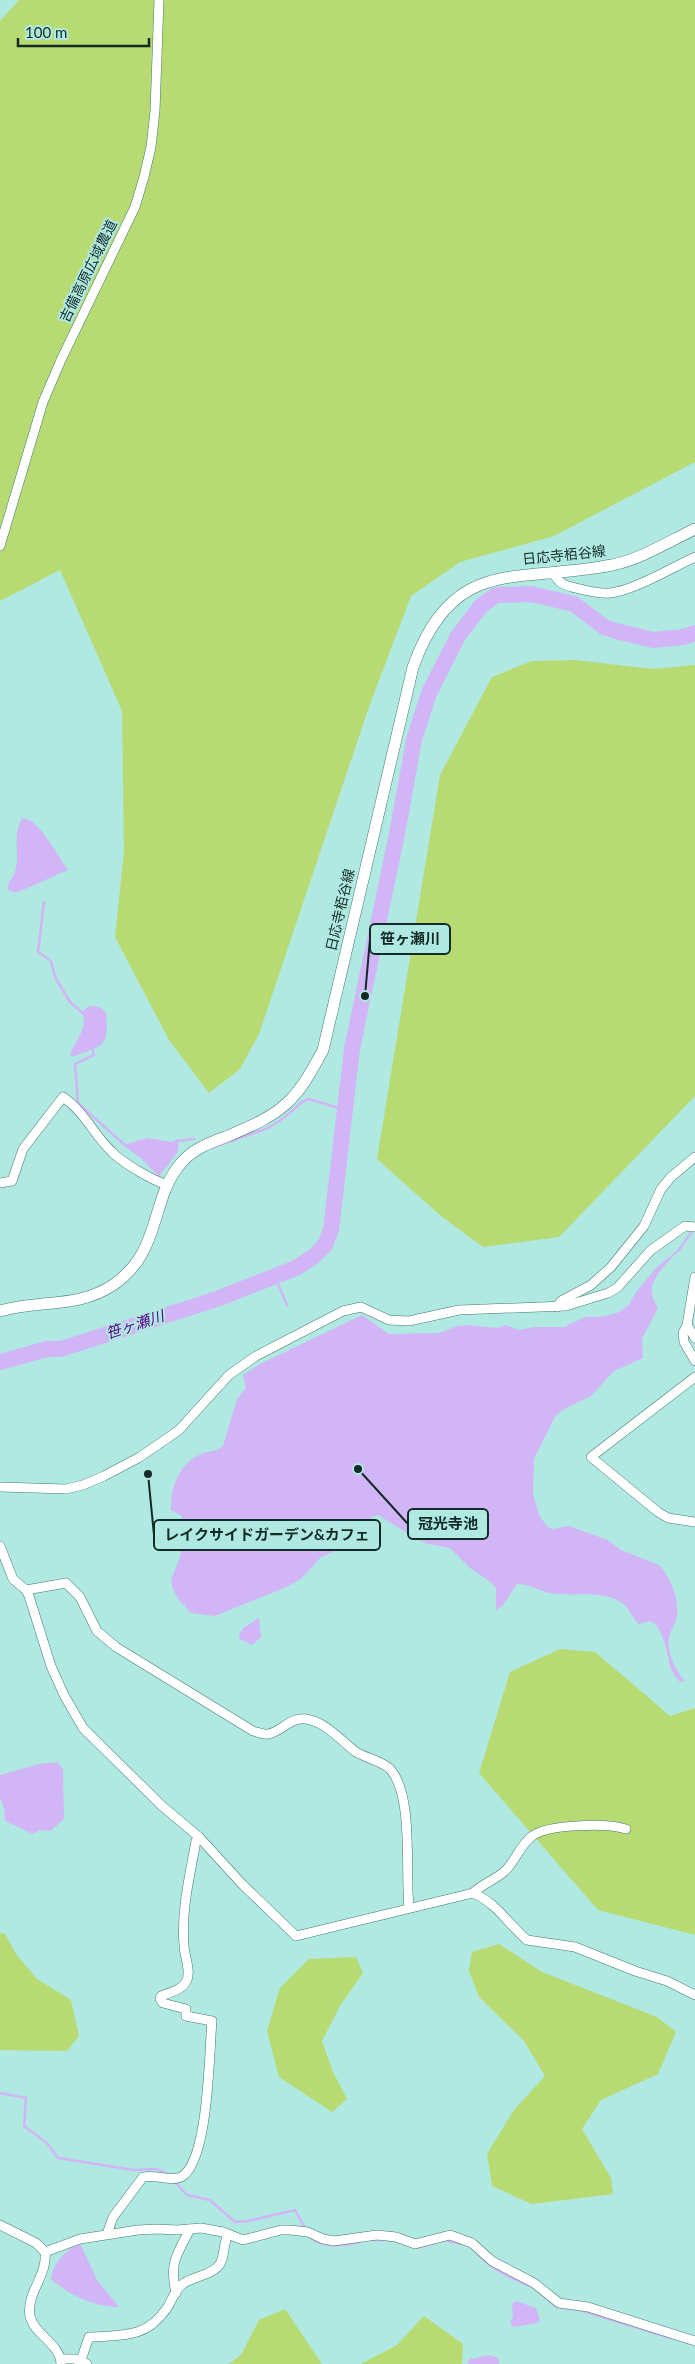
<svg xmlns="http://www.w3.org/2000/svg" width="695" height="2364" font-family="Lato,'Noto Sans JP',sans-serif">
  <style>
    .green { fill: #b7db72 }
    .water { fill: #d2b5f7 }
    .lines { fill: none; stroke-linecap: round; stroke-linejoin: round }
    .stream { stroke: #d2b5f7; stroke-width: 2.5 }
    .river { stroke: #d2b5f7; stroke-width: 16 }
    .minor-casing { stroke: #437972; stroke-width: 10 }
    .major-casing { stroke: #437972; stroke-width: 12 }
    .minor { stroke: #fff; stroke-width: 9 }
    .major { stroke: #fff; stroke-width: 11 }
    .labels { text-anchor: middle; stroke-width: 4; stroke-linejoin: round; paint-order: stroke }
    .street-label { font-size: 14px; fill: #132a27; stroke: #b0e9e1 }
    .water-label { font-size: 15px; font-style: italic; fill: #58028d; stroke: #b0e9e1 }
    .leader { fill: none; stroke: #132a27; stroke-width: 2 }
    .callout-dot { fill: #132a27; stroke: #b0e9e1; stroke-width: 2 }
    .callout { fill: #b0e9e1; stroke: #132a27; stroke-width: 2 }
    .callout-label { font-size: 15px; text-anchor: middle; font-weight: bold; fill: #132a27 }
  </style>
  <rect width="100%" height="100%" fill="#b0e9e1"/>
  <g class="green">
    <path d="M19,0H695V462L554,536L460,562L411,596L370,704L259,1034L240,1069L209,1093L169,1040L115,937L124,851L122,711L60,570L0,601V21Z"/>
    <path d="M575,660L653,669L695,665V1096L559,1237L483,1247L441,1216L377,1159L440,775L492,677L532,661Z"/>
    <path d="M560,1649L595,1652L670,1716L695,1708V1935L598,1910L479,1773L510,1672Z"/>
    <path d="M0,1933L5,1934L16,1954L37,1979L71,2000L79,2036L67,2051L0,2050Z"/>
    <path d="M499,1944L542,1972L657,2017L676,2032L658,2074L601,2100L582,2129L611,2178L613,2194L532,2204L492,2186L487,2154L514,2110L545,2076L524,2041L479,1997L469,1971L472,1952Z"/>
    <path d="M356,1957L363,1973L340,2006L322,2041L333,2072L347,2099L332,2112L279,2077L267,2031L280,1988L309,1959Z"/>
    <path d="M285,2309L322,2364H229L241,2355L259,2320Z"/>
    <path d="M424,2316L463,2344L462,2364H361L397,2345Z"/>
  </g>
  <g class="water">
    <path d="M22,818C39,818 58,857 68,870L16,893L8,890C7,881 12,880 15,872C21,855 11,838 22,818Z"/>
    <path d="M89,1006L99,1007L106,1012C109,1048 104,1045 72,1057L70,1054C76,1041 89,1026 82,1012Z"/>
    <path d="M148,1138L171,1142L179,1139L178,1151L159,1177L142,1159L123,1145Z"/>
    <path d="M686,1243C676,1255 648,1277 652,1294C653,1299 656,1304 658,1308L642,1339L643,1358L614,1371L591,1396L568,1407L556,1415L534,1459L533,1495L540,1517L548,1527L552,1529L569,1526L608,1540L621,1550L659,1565C671,1577 679,1599 677,1616C676,1623 672,1628 670,1634C665,1649 675,1671 685,1681L680,1682C677,1678 673,1674 671,1669C666,1654 665,1628 650,1621L639,1624C631,1617 629,1606 619,1601C597,1590 573,1597 550,1593C538,1591 530,1584 517,1584L503,1605L496,1610V1588L492,1583L470,1568L450,1548L428,1544L417,1539L378,1515L372,1517L357,1533L339,1541L335,1551L321,1557L301,1579L284,1588L215,1616L191,1613L185,1607L186,1603L183,1605C162,1577 175,1580 181,1552C184,1541 182,1527 182,1516L171,1510C170,1487 179,1464 201,1454C209,1450 215,1453 223,1446L237,1399L246,1388L243,1375L260,1364L362,1315L389,1334L440,1333L457,1326L467,1325L497,1328L506,1325L519,1330L534,1327H564L585,1317H600L617,1313L629,1305L634,1295L656,1268Z"/>
    <path d="M259,1618L261,1637L252,1645L240,1639L239,1635L243,1628Z"/>
    <path d="M57,1762L63,1769L64,1819L50,1831L39,1830L33,1834L5,1821L4,1809L0,1798V1775L39,1764Z"/>
    <path d="M80,2243L97,2280L119,2307C94,2307 69,2295 51,2279C53,2263 66,2250 80,2243Z"/>
    <path d="M516,2301L536,2308L540,2321L537,2323L513,2327L510,2321L513,2317L512,2304Z"/>
    <path d="M490,2355L499,2359V2364H467L470,2359Z"/>
  </g>
  <g class="lines">
    <g class="stream">
      <path d="M44,902L38,952L51,961L55,977L70,1002L85,1015"/>
      <path d="M92,1047L94,1055L75,1064L78,1103L126,1146"/>
      <path d="M177,1141L194,1139"/>
      <path d="M211,1148L268,1128L285,1117L302,1102L309,1099L345,1110"/>
      <path d="M678,1251L693,1230"/>
      <path d="M275,1277L287,1305"/>
      <path d="M0,2093L26,2098L24,2126L47,2143L58,2158L134,2170L156,2169L171,2175"/>
      <path d="M174,2181L187,2195L210,2200L235,2222L248,2221L295,2210L305,2228"/>
      <path d="M310,2237C323,2249 344,2246 360,2242"/>
      <path d="M370,2240H390"/>
      <path d="M445,2240L461,2244"/>
      <path d="M416,2248L435,2243"/>
      <path d="M476,2252C490,2269 511,2278 530,2286"/>
      <path d="M535,2289L557,2307L580,2310L670,2338"/>
    </g>
    <path class="river" d="M0,1362L47,1349H61L217,1299L296,1268L313,1257L325,1245L331,1230L352,1049L397,834L414,740L429,693L458,636L481,606L496,595L531,594L574,604L604,627L616,631L653,640L683,637L695,633"/>
    <g class="minor-casing">
      <g id="minor">
        <path d="M0,546L43,402L61,360L135,207L144,177L151,147L155,111L159,0"/>
        <path d="M553,572C559,585 566,586 580,589C590,591 600,594 610,593C633,591 673,567 695,557"/>
        <path d="M0,1183L12,1181L23,1149L63,1097C84,1111 94,1135 112,1152C123,1163 153,1181 168,1185"/>
        <path d="M695,1277L687,1325L683,1333L684,1342L695,1361"/>
        <path d="M557,1307L561,1301L591,1285L611,1267L644,1226L661,1189L671,1177L695,1157"/>
        <path d="M687,1325L695,1338"/>
        <path d="M695,1377L591,1457L658,1512L668,1518L695,1522"/>
        <path d="M0,1487L66,1489L83,1485L104,1476L140,1457L179,1430L229,1375L256,1356L343,1311L361,1307L389,1320L409,1321L459,1310L566,1306L608,1293L617,1288L651,1250L685,1226L695,1227"/>
        <path d="M0,1546L13,1579L26,1590L29,1596L51,1666L64,1695L83,1728L161,1805L199,1837L243,1885L296,1936L473,1893C497,1903 508,1924 527,1940L575,1947L635,1971L667,1981L695,1995"/>
        <path d="M26,1590L66,1583L80,1597L97,1631L116,1647L253,1731C257,1732 263,1735 268,1734C282,1732 289,1717 306,1719C326,1722 340,1740 356,1752C366,1758 382,1761 390,1769C414,1795 405,1872 409,1907"/>
        <path d="M473,1893C482,1884 495,1880 505,1871C515,1861 520,1846 531,1837C546,1824 606,1823 626,1829"/>
        <path d="M0,2225L36,2243L45,2252C48,2275 26,2293 30,2316C34,2335 60,2343 61,2364"/>
        <path d="M107,2234L113,2217L143,2177C155,2174 171,2182 181,2177C209,2162 209,2052 212,2021L186,2016V2009L163,2003L160,1999L161,1996C170,1992 183,1990 187,1980C191,1969 184,1956 184,1945C181,1910 190,1875 196,1841L199,1837"/>
        <path d="M45,2252L80,2239L138,2230L157,2229L177,2230L201,2228L223,2232L243,2240L281,2230H290L308,2232L323,2239L334,2241L377,2235L396,2237L415,2244L450,2235L472,2243L492,2261L534,2283L559,2303L588,2307L695,2341"/>
        <path d="M176,2293C169,2262 177,2255 190,2229"/>
        <path d="M61,2359H75L87,2364"/>
        <path d="M81,2360L89,2337C122,2335 146,2339 167,2308C172,2301 175,2288 184,2283C194,2277 214,2274 220,2264C225,2255 223,2244 228,2235"/>
      </g>
    </g>
    <g class="major-casing">
      <path id="major" d="M0,1311C39,1299 77,1309 113,1285C163,1251 149,1199 182,1162C194,1148 212,1142 228,1136C283,1113 295,1103 323,1050L413,667C454,554 518,584 612,565C641,559 668,542 695,529"/>
    </g>
    <use href="#minor" class="minor"/>
    <use href="#major" class="major"/>
  </g>
  <g class="labels">
    <g class="street-label">
      <text transform="translate(88 271) rotate(-64)" y="5">吉備高原広域農道</text>
      <text transform="translate(564 555) rotate(-6)" y="5">日応寺栢谷線</text>
      <text transform="translate(340 910) rotate(-77)" y="5">日応寺栢谷線</text>
    </g>
    <g class="water-label">
      <text transform="translate(135 1325) rotate(-18)" y="5">笹ヶ瀬川</text>
    </g>
  </g>
  <path class="leader" d="M365 996L370 939M358 1469L408 1524M148 1474L154 1535"/>
  <g class="callout-dot">
    <circle cx="365" cy="996" r="5"/>
    <circle cx="358" cy="1469" r="5"/>
    <circle cx="148" cy="1474" r="5"/>
  </g>
  <g class="callout">
    <rect x="370" y="924" width="80" height="30" rx="5"/>
    <rect x="408" y="1509" width="80" height="30" rx="5"/>
    <rect x="154" y="1520" width="226" height="30" rx="5"/>
  </g>
  <g class="callout-label">
    <text x="410" y="944">笹ヶ瀬川</text>
    <text x="448" y="1529">冠光寺池</text>
    <text x="267" y="1540">レイクサイドガーデン&amp;カフェ</text>
  </g>
  <path d="M18 38v8h131v-8" fill="none" stroke="#132a27" stroke-width="2.5"/>
  <text x="25" y="38" font-size="15" fill="#132a27" stroke="#b0e9e1" stroke-width="4" paint-order="stroke">100 m</text>
</svg>
